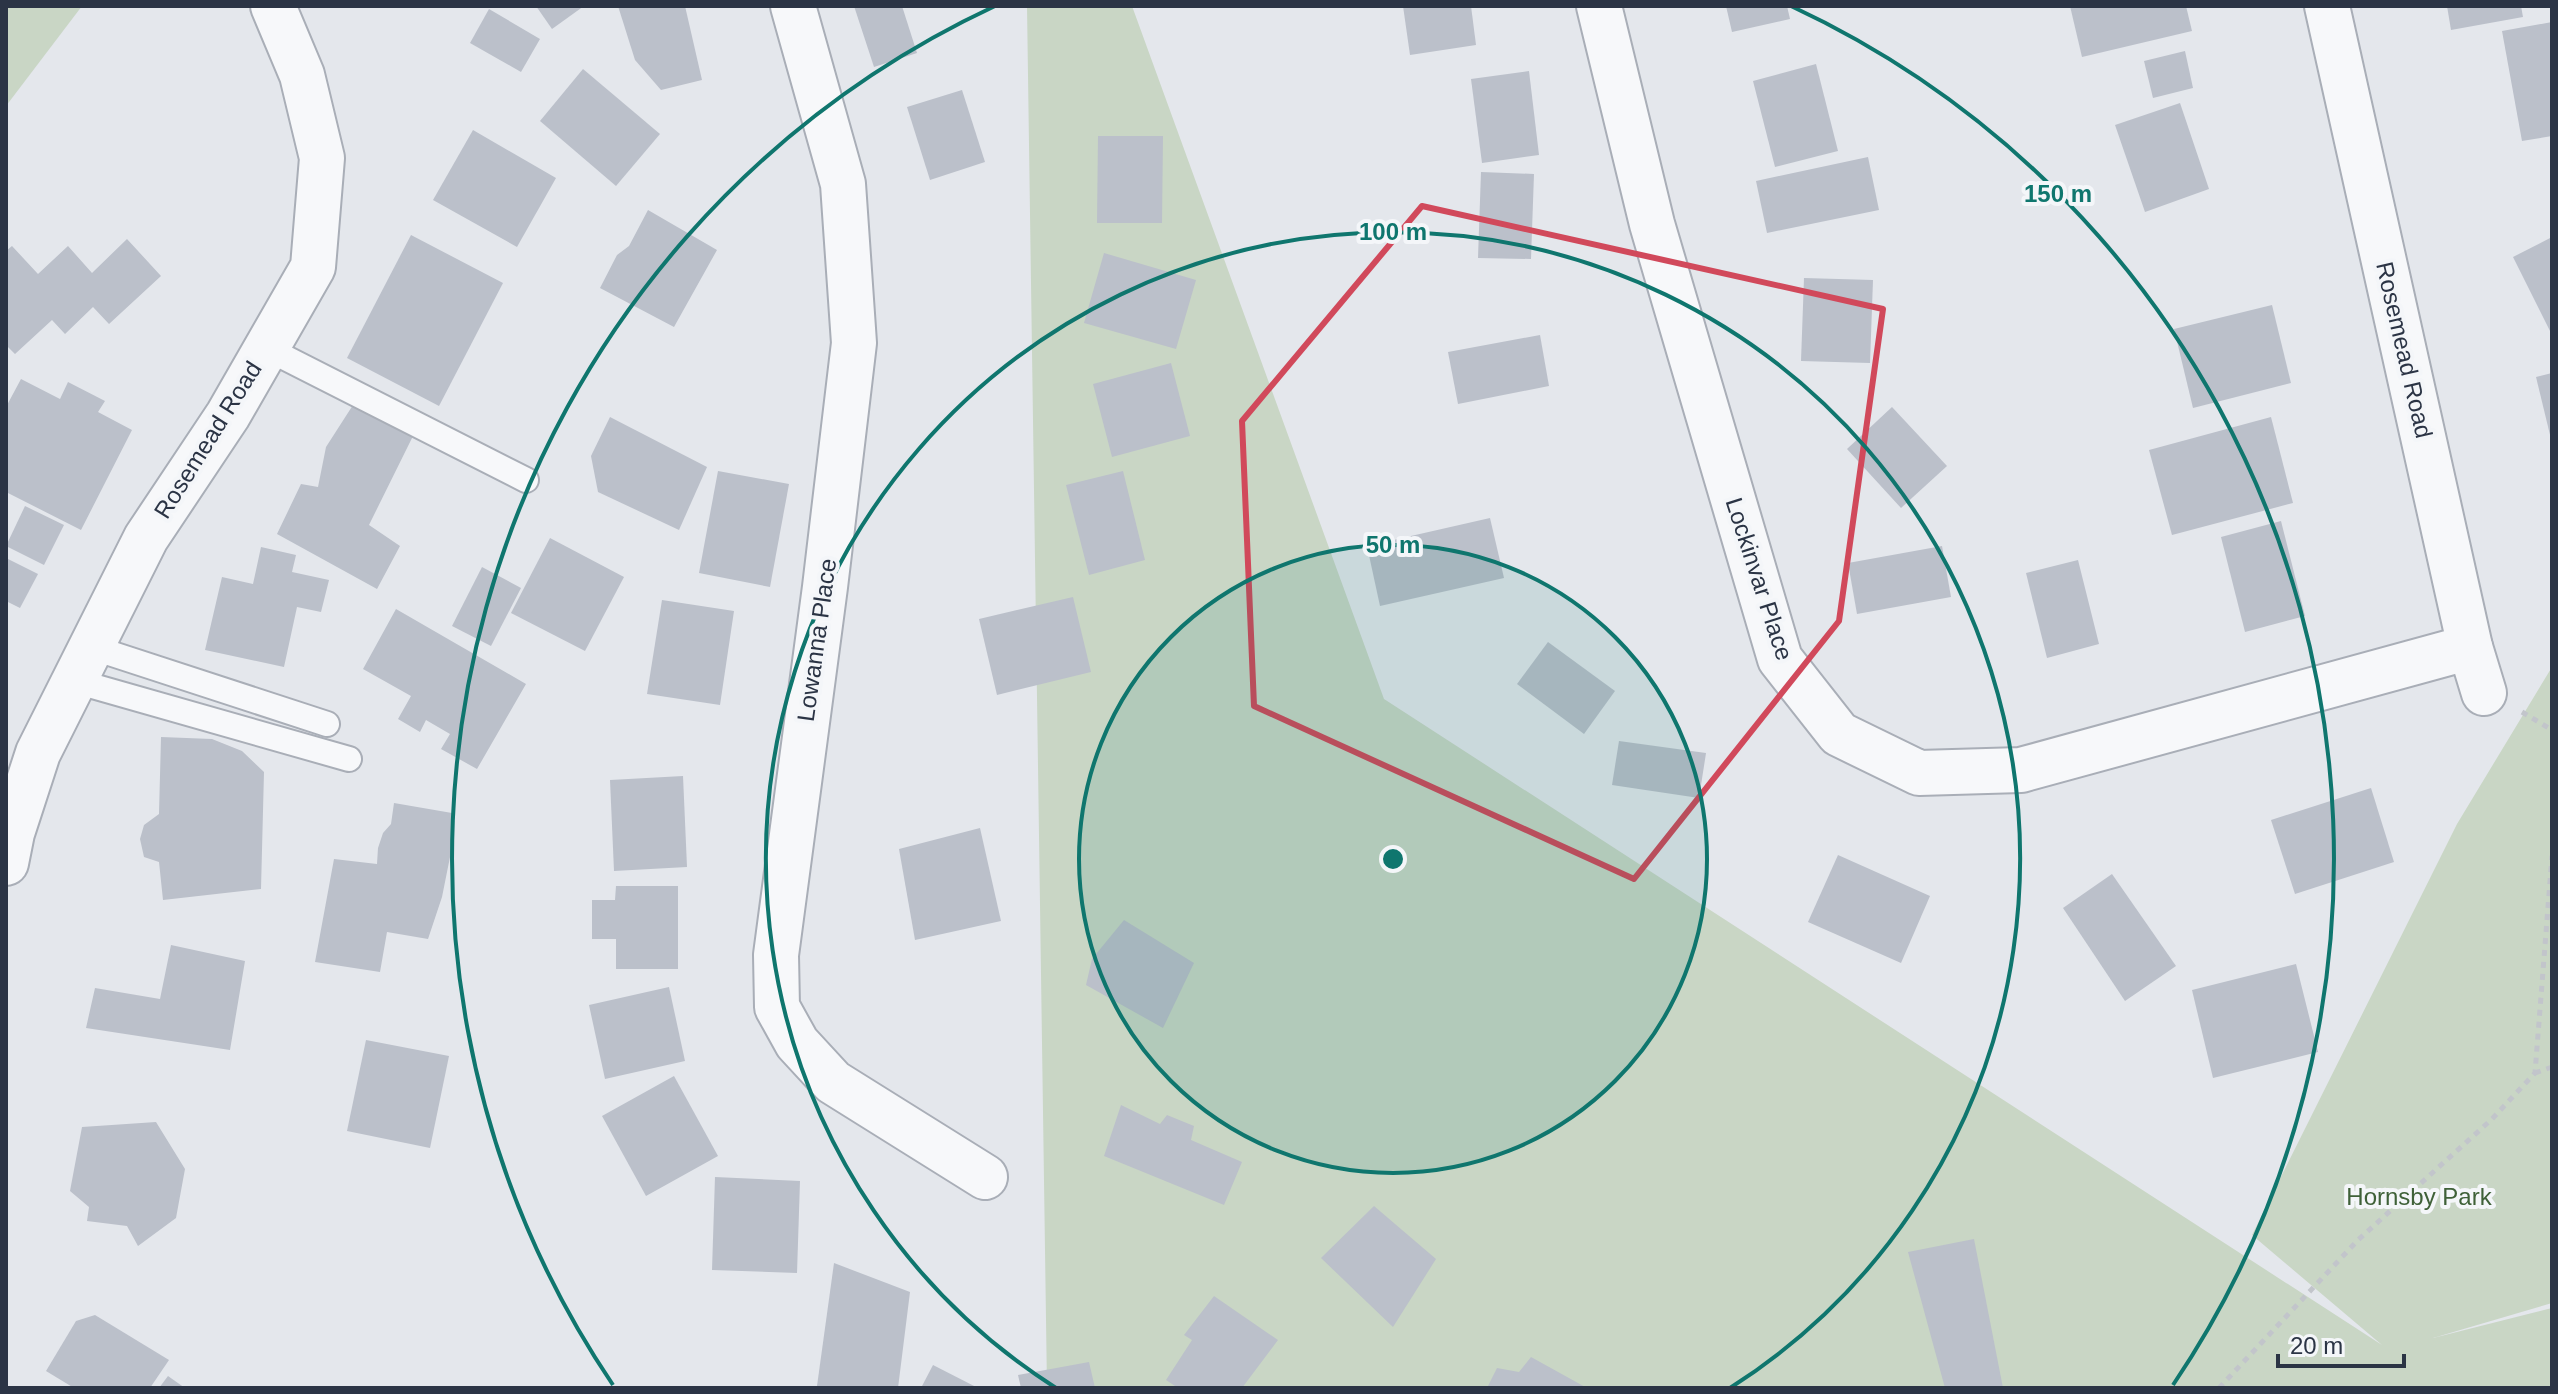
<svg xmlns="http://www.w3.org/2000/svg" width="2558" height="1394" font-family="Helvetica,sans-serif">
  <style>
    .green { fill: #c9d6c5 }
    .building { fill: #bbc0ca }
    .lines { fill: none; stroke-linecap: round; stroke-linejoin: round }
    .service-casing { stroke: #a9aeb7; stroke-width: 28 }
    .minor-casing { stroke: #a9aeb7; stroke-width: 48 }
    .path { stroke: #c2c5cb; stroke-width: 5; stroke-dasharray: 6 6; stroke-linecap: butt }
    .service { stroke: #f7f8fa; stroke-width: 24 }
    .minor { stroke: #f7f8fa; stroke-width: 44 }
    .marked { fill: none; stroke: #d1495b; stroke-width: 6; stroke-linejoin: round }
    .ring { fill: none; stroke: #0f766e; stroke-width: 4 }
    .labels { text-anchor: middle; stroke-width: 8; stroke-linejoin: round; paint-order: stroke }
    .street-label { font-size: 24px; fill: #2b3445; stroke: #f4f6f9 }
    .park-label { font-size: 24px; fill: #3f6138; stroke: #f4f6f9 }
    .centre { fill: #0f766e; stroke: #f4f6f9; stroke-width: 4 }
    .ring-label { font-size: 24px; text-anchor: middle; font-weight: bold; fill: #0f766e; stroke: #f4f6f9; stroke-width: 8; stroke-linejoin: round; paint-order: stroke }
  </style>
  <rect width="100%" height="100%" fill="#e4e7ec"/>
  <g class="green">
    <path d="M6,6H82L6,106Z"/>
    <path d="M1027,6H1132L1384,699L2382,1345L2252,1235L2457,824L2552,667V1303L2433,1338L2552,1308V1388H1047Z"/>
  </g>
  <g class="building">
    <path d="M536,6H584L552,29Z"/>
    <path d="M618,6H685L702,80L661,90L635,60Z"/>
    <path d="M854,6H902L917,53L874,67Z"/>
    <path d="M1403,6H1471L1476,45L1410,55Z"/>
    <path d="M1726,6H1787L1790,19L1732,32Z"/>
    <path d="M2070,6H2186L2192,31L2082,57Z"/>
    <path d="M2447,6H2521L2523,17L2451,30Z"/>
    <path d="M489,9L540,39L521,72L470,43Z"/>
    <path d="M2552,22V136L2522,141L2502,31Z"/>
    <path d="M2185,51L2193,88L2153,98L2144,61Z"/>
    <path d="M1816,64L1838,151L1775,167L1753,81Z"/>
    <path d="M583,69L660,134L616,186L540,121Z"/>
    <path d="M1529,71L1539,155L1482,163L1471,79Z"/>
    <path d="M962,90L985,162L930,180L907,107Z"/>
    <path d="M2180,103L2209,189L2145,212L2115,125Z"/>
    <path d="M473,130L556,178L517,247L433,200Z"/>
    <path d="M1098,136H1163L1162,223H1097Z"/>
    <path d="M1868,157L1879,210L1767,233L1756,181Z"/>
    <path d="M1481,172L1534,174L1531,259L1478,258Z"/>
    <path d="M648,210L717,250L674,327L600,288L617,255L629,246Z"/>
    <path d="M411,235L503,283L439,406L347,358Z"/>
    <path d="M2552,237V335L2513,257Z"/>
    <path d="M127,239L161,276L109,324L93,307L65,334L52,320L15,354L6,345V251L12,246L38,274L68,246L92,273Z"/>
    <path d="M1104,253L1196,280L1176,349L1084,323Z"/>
    <path d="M1804,278L1873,280L1870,363L1801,361Z"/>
    <path d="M2272,305L2291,383L2193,408L2174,329Z"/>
    <path d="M1540,335L1549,386L1458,404L1448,352Z"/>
    <path d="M1171,363L1190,436L1112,457L1093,384Z"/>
    <path d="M2552,373V439H2551L2536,377Z"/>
    <path d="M21,379L60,399L68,382L105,401L98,412L132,430L81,530L6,492V407Z"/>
    <path d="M353,405L413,436L369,525L400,546L377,589L277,534L301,484L318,487L326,447Z"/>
    <path d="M1892,407L1947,466L1901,508L1847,449Z"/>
    <path d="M610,417L707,467L679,530L598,492L591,456Z"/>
    <path d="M2271,417L2293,503L2172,535L2149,450Z"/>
    <path d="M718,471L789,484L770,587L699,573Z"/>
    <path d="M1123,471L1145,560L1089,575L1066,485Z"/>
    <path d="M25,506L64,525L44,565L6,546Z"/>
    <path d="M1490,518L1504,578L1380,606L1367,546Z"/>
    <path d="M2281,521L2305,616L2245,632L2221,537Z"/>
    <path d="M550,538L624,577L585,651L511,613Z"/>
    <path d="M1942,546L1951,597L1857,614L1848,563Z"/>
    <path d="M261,547L296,555L292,572L329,580L321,612L297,607L284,667L205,650L222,577L253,584Z"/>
    <path d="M6,558L38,574L20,608L6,601Z"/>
    <path d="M2078,560L2099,644L2047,658L2026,573Z"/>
    <path d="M482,567L521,588L491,646L452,626Z"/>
    <path d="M1073,597L1091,672L997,695L979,619Z"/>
    <path d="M662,600L734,611L720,705L647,694Z"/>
    <path d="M396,609L526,684L477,769L441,749L450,734L426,720L420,732L398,719L411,696L363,669Z"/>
    <path d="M1548,642L1615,691L1584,734L1517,684Z"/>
    <path d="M161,737L212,739L242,751L264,772L261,889L163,900L159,862L144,857L140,839L144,825L159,814Z"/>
    <path d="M1619,741L1706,753L1699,798L1612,785Z"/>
    <path d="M683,776L687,867L614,871L610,780Z"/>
    <path d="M2371,788L2394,862L2295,894L2271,820Z"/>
    <path d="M394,803L452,813V847L442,897L428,939L387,932L380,972L315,962L334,859L377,864L378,848L383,833L391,824Z"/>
    <path d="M980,828L1001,921L915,940L899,849Z"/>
    <path d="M1838,855L1930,896L1901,963L1808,922Z"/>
    <path d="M2112,874L2176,966L2125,1001L2063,908Z"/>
    <path d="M616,886H678V969H616V939H592V900H615Z"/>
    <path d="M1124,920L1194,963L1163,1028L1086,985L1092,959Z"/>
    <path d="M171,945L245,961L230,1050L86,1028L95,988L160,999Z"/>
    <path d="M2296,964L2318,1052L2213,1078L2192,990Z"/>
    <path d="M669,987L685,1061L605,1079L589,1005Z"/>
    <path d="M366,1040L449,1056L430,1148L347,1131Z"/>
    <path d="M674,1076L718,1156L646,1196L602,1116Z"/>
    <path d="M1121,1105L1160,1124L1167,1115L1194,1126L1191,1140L1242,1162L1224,1205L1104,1156Z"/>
    <path d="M156,1122L185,1169L176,1218L138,1246L127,1226L87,1221L89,1207L70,1191L82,1127Z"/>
    <path d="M715,1177L800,1181L797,1273L712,1270Z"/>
    <path d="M1374,1206L1436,1259L1393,1327L1321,1258Z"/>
    <path d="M1974,1239L2003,1388H1945L1908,1252Z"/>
    <path d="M834,1263L910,1292L898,1388L817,1386Z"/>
    <path d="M1214,1296L1278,1340L1242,1388H1178L1166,1380L1192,1340L1184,1335Z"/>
    <path d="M95,1315L169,1360L150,1388H74L46,1371L76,1321Z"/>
    <path d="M1531,1357L1587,1388H1487L1497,1368L1519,1372Z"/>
    <path d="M1089,1362L1095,1388H1021L1018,1375Z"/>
    <path d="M933,1365L978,1388H921Z"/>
    <path d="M168,1376L185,1388H159Z"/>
  </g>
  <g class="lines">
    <g class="service-casing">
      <g id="service">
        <path d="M266,348L526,480"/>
        <path d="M91,647L327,724"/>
        <path d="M75,681L349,759"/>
      </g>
    </g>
    <g class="minor-casing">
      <g id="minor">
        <path d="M793,6L843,184L854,343L825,587L776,955L777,1007L797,1043L833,1082L985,1177"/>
        <path d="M1599,6L1652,224L1780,659L1839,734L1919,773L2021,770L2470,647"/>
        <path d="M2327,6L2470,647L2484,693"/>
        <path d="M6,863L12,833L38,753L146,538L228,415L313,267L322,158L302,75L273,6"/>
      </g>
    </g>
    <g class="path">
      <path d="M2522,712L2552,730"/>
      <path d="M2535,1073L2552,1067"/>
      <path d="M2219,1388L2358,1240L2492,1119L2535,1073L2552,856"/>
    </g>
    <use href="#service" class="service"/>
    <use href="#minor" class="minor"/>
  </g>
  <path class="marked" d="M1422,206L1883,309L1839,621L1634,879L1254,706L1242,421Z"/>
  <circle cx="1393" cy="859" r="314" fill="#0f766e" fill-opacity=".12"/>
  <g class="ring">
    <circle cx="1393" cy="859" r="314"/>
    <path d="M1056 1388A627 627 0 1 1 1730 1388"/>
    <path d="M613 1385A941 941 0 0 1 995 6M1791 6A941 941 0 0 1 2173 1385"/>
  </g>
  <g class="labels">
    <g class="street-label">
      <text transform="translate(2404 350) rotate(77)" y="8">Rosemead Road</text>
      <text transform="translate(208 440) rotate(-58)" y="8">Rosemead Road</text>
      <text transform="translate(1759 579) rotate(72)" y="8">Lockinvar Place</text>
      <text transform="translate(817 640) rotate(-82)" y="8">Lowanna Place</text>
    </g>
    <g class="park-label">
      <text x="2419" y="1205">Hornsby Park</text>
    </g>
  </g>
  <circle cx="1393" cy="859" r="12" class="centre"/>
  <g class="ring-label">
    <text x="2058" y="202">150 m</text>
    <text x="1393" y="240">100 m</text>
    <text x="1393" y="553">50 m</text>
  </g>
  <rect width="2558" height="1394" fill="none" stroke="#2b3445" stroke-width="16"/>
  <path d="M2278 1354v12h126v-12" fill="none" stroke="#2b3445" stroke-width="4"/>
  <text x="2290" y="1354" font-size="24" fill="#2b3445" stroke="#f4f6f9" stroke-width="6" paint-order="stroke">20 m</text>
</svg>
